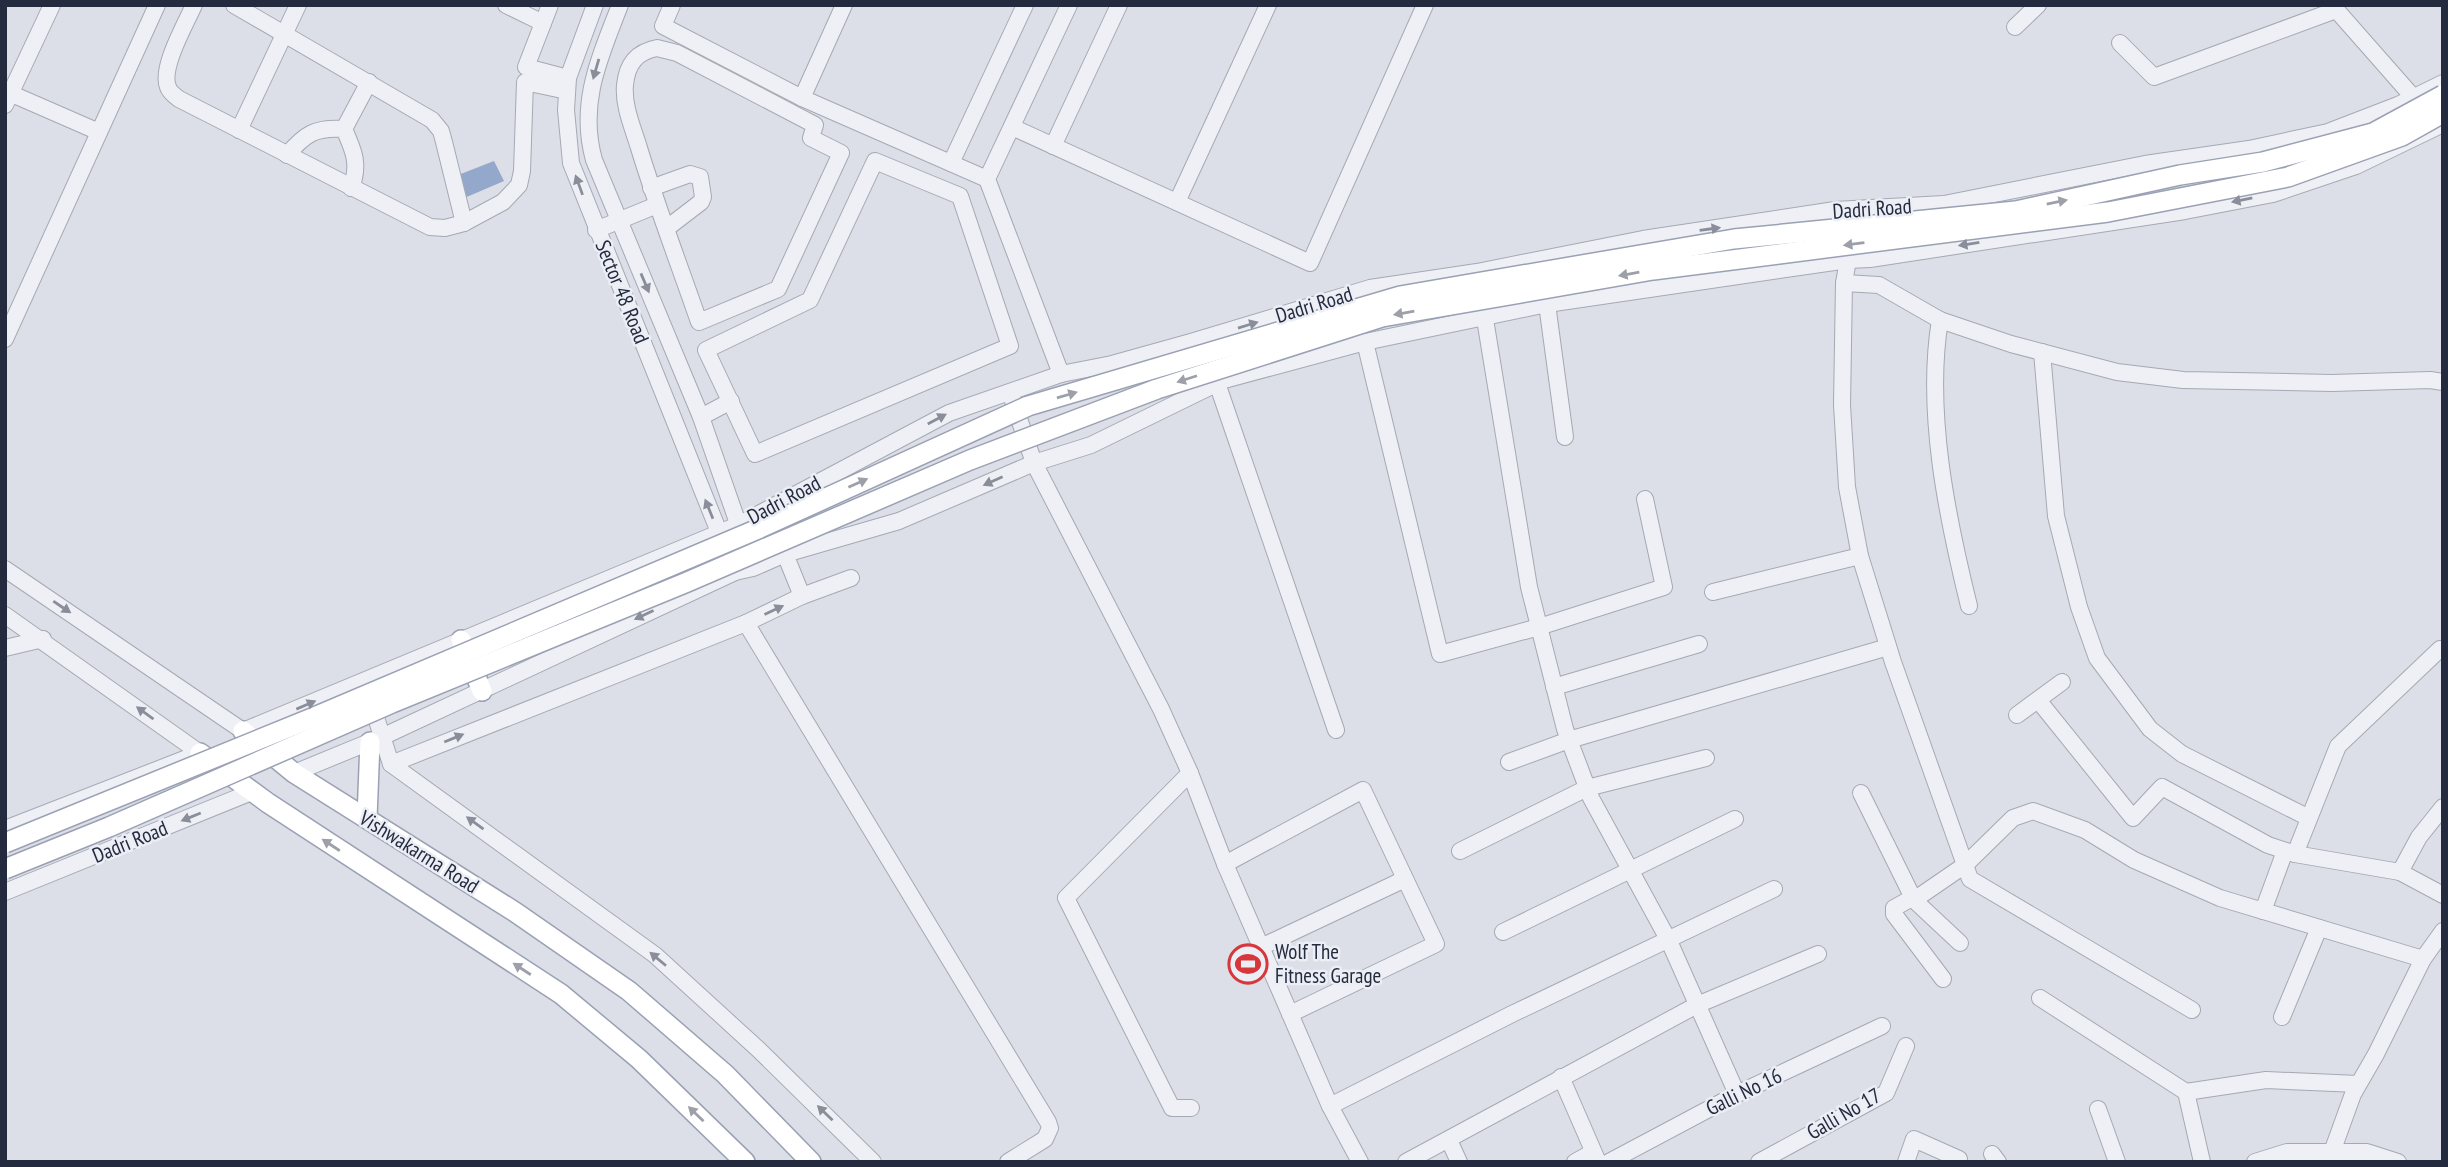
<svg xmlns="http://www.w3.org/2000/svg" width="2448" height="1167" font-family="'PT Sans Narrow',sans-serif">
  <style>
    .water { fill: #93a8ca }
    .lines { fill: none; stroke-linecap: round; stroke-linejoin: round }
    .minor-casing { stroke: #a5a9b4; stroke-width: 18 }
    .major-casing { stroke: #9aa1b4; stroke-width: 22 }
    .minor { stroke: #eef0f5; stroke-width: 16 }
    .major { stroke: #fff; stroke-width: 19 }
    .major-bridge-casing { stroke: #9aa1b4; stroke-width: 22; stroke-linecap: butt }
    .major-bridge { stroke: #fff; stroke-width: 19 }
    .oneway { fill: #8a8e9a }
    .oneway2 { fill: #9da0a8 }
    .labels { text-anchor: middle; stroke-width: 5; stroke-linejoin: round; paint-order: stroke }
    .street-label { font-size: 21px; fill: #252b3e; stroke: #ebeef5 }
    .poi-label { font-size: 21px; fill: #252b3e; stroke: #ebeef5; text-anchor: start }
  </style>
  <rect width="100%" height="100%" fill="#dcdfe7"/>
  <path class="water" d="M494,161L504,181L462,199L453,177Z"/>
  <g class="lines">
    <g class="minor-casing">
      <g id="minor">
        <path d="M194,5C186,23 160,68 168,87C169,91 175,96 179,99L430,227L445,228L464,223L503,202L519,185L522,171L525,82L567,91"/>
        <path d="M234,5L432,120L441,131L444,142L464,223"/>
        <path d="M506,5L543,23"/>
        <path d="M550,5L526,67L568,78"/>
        <path d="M595,5L568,78L566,110L571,163L735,572"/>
        <path d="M620,5C600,57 578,103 594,160L701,417L741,532"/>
        <path d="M672,5L663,26L802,98L987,179"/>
        <path d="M2332,5L2413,97"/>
        <path d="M2015,27L2038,5"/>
        <path d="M2120,43L2154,77L2336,10"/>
        <path d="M657,48L677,53L815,125L811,138L841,153L778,289L699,322C679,264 657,207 639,148C633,128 623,106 625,85C627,64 636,52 657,48Z"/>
        <path d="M5,91L99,132"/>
        <path d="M802,98L844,5"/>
        <path d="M5,105L52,5"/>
        <path d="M1012,127L1310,263L1425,5"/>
        <path d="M344,129L369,82"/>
        <path d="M239,130L298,5"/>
        <path d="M1053,146L1119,5"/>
        <path d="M287,155C305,134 315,127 344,129C354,151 360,165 351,188"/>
        <path d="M875,161L960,196L1010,346L755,454L706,350L810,300Z"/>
        <path d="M951,163L1025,5"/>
        <path d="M651,188L690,174L700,177L703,197L701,202L667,228"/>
        <path d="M1177,202L1268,5"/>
        <path d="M596,230L657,205"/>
        <path d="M1848,260L1844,283L1842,405L1847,487L1860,556L1893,662L1970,879L2192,1010"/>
        <path d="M1844,283L1879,285L1940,320L2011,344L2117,372L2183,380L2332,383L2430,380L2443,382"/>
        <path d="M1547,304L1565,437"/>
        <path d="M1483,307L1529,587L1565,729L1591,798L1669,941L1737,1094"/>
        <path d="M1940,320C1925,411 1947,517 1969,606"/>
        <path d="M5,339L157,5"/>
        <path d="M1365,342L1440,654L1539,627L1664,587L1645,499"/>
        <path d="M2042,352L2056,516L2079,607L2097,658L2150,729L2182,754L2309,818"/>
        <path d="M1061,374L987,179L1069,5"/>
        <path d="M1217,383L1336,730"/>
        <path d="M1013,401L1034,463L1161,709L1190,773L1225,864L1330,1106L1360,1162"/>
        <path d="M701,417L731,401"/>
        <path d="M785,554L802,596"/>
        <path d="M5,569L243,731L738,525L949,413L1061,374L1112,364L1191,342L1370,288L1477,272L1643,239L1835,210L1944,204L2145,164L2249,149L2328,132L2398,105L2443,83"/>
        <path d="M1713,592L1860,556"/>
        <path d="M5,615L200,753"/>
        <path d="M746,623L1048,1122L1050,1128L1045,1139L1008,1162"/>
        <path d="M5,648L43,639"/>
        <path d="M1554,687L1699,644"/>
        <path d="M370,699L391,764L655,955L758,1049L873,1162"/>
        <path d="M2038,700L2133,818L2162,787L2268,845L2295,854L2400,872L2419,837L2443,807"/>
        <path d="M2017,715L2062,682"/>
        <path d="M1509,762L1569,740L1888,647"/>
        <path d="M391,764L746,623L802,596L851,578"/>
        <path d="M294,773L384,736L735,572L753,568L785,554L899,521L1034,463L1091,445L1224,380L1365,342L1547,304L1848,260L1870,259L2185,211L2273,194L2356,166L2443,124"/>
        <path d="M1190,773L1066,898L1172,1108H1191"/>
        <path d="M1861,793L1914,900L1960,943"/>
        <path d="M5,829L200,753"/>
        <path d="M1460,851L1587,788L1706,758"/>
        <path d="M2295,854L2338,746L2440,649"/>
        <path d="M1225,864L1363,790L1436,944L1290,1014"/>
        <path d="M2400,872L2443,895"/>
        <path d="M5,892L254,791"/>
        <path d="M1912,898L1894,908V914L1943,979"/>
        <path d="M1914,900L1965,865L2013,818L2033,811L2085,830L2134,860L2220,898L2423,959"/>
        <path d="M2263,911L2285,851"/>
        <path d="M1503,932L1735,819"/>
        <path d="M1261,947L1405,879"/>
        <path d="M2040,998L2186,1092L2202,1162"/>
        <path d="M2282,1017L2319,928"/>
        <path d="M1561,1077L1598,1162"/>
        <path d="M2186,1092L2266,1080L2358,1084"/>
        <path d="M1330,1106L1512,1014L1774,889"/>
        <path d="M2098,1109L2117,1162"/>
        <path d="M1449,1140L1459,1162"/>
        <path d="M1992,1154L1998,1162"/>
        <path d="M1406,1162L1697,1005L1818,954"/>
        <path d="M1575,1162L1593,1152"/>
        <path d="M1609,1162L1737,1094L1882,1026"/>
        <path d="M1759,1162L1886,1093L1906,1046"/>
        <path d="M1906,1162L1914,1139L1959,1159"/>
        <path d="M2255,1162L2287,1152H2367L2398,1162"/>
        <path d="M2333,1162L2332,1152L2353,1094L2376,1054L2423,959L2443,931"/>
      </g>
    </g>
    <g class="major-casing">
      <g id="major">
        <path d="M461,640L482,691"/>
        <path d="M243,731L294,773L515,912L629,991L725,1074L811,1162"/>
        <path d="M200,753L268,803L561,994L639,1059L745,1162"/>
        <path d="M367,818L370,742"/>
      </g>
    </g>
    <use href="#minor" class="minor"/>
    <use href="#major" class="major"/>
    <g class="major-bridge-casing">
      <g id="major-bridge">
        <path d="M5,843L312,718L758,529L1028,406L1400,296L1734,239L2016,211L2180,175L2263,162L2373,133L2443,95"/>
        <path d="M5,869L109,827L392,703L685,583L970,460L1157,389L1382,317L1653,270L2108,212L2288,177L2402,136L2443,113"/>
      </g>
    </g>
    <use href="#major-bridge" class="major-bridge"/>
  </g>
  <defs><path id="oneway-solid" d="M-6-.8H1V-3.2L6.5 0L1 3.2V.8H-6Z" transform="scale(1.75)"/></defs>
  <g class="oneway">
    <use href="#oneway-solid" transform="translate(596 69) rotate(106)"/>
    <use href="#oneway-solid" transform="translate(579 185) rotate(-110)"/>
    <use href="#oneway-solid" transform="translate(2242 200) rotate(169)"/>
    <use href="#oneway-solid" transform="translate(1710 229) rotate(-8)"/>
    <use href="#oneway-solid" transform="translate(1969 244) rotate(171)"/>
    <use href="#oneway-solid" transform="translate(645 283) rotate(67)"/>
    <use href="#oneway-solid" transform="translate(1248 325) rotate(-17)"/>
    <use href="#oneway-solid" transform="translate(937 419) rotate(-28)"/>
    <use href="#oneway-solid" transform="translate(993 481) rotate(156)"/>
    <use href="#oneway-solid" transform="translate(709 509) rotate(-112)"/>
    <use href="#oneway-solid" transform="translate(62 607) rotate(34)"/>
    <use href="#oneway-solid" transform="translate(774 610) rotate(-25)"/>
    <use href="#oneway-solid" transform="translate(644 615) rotate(155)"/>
    <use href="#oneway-solid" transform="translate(306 705) rotate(-23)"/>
    <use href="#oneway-solid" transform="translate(145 713) rotate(-144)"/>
    <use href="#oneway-solid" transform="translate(454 738) rotate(-22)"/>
    <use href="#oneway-solid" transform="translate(191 817) rotate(158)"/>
    <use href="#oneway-solid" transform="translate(475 823) rotate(-144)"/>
    <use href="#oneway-solid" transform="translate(658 959) rotate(-140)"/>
    <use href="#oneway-solid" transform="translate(825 1113) rotate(-136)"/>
  </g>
  <g class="oneway2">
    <use href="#oneway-solid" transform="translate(2057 202) rotate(-12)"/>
    <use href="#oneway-solid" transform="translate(1854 244) rotate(173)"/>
    <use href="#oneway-solid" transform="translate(1629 274) rotate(170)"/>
    <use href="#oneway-solid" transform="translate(1404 313) rotate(170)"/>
    <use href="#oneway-solid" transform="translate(1187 379) rotate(162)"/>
    <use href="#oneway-solid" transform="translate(1067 395) rotate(-16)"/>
    <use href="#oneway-solid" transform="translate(858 483) rotate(-24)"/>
    <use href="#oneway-solid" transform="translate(331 845) rotate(-147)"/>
    <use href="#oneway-solid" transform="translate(522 969) rotate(-147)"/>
    <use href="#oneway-solid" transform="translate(696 1114) rotate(-136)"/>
  </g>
  <defs>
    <g id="stadium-ring" transform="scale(2.0125)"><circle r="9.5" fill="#ebeef5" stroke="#d7363b" stroke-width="1.5"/><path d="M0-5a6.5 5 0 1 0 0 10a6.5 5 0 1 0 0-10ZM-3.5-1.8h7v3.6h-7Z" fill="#d7363b"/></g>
  </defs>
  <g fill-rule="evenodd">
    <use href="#stadium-ring" x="1248" y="964"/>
  </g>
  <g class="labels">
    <g class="street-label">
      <text transform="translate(1872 209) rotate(-4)" y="7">Dadri Road</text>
      <text transform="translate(622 292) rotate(68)" y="7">Sector 48 Road</text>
      <text transform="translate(1314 305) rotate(-17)" y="7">Dadri Road</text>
      <text transform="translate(784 500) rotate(-28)" y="7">Dadri Road</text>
      <text transform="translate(130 842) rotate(-22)" y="7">Dadri Road</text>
      <text transform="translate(419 852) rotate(32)" y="7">Vishwakarma Road</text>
      <text transform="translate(1744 1092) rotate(-26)" y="7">Galli No 16</text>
      <text transform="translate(1844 1114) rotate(-30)" y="7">Galli No 17</text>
    </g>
    <g class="poi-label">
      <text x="1275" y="959">Wolf The<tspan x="1275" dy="24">Fitness Garage</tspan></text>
    </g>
  </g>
  <rect width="2448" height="1167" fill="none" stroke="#252b3e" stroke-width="14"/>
</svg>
